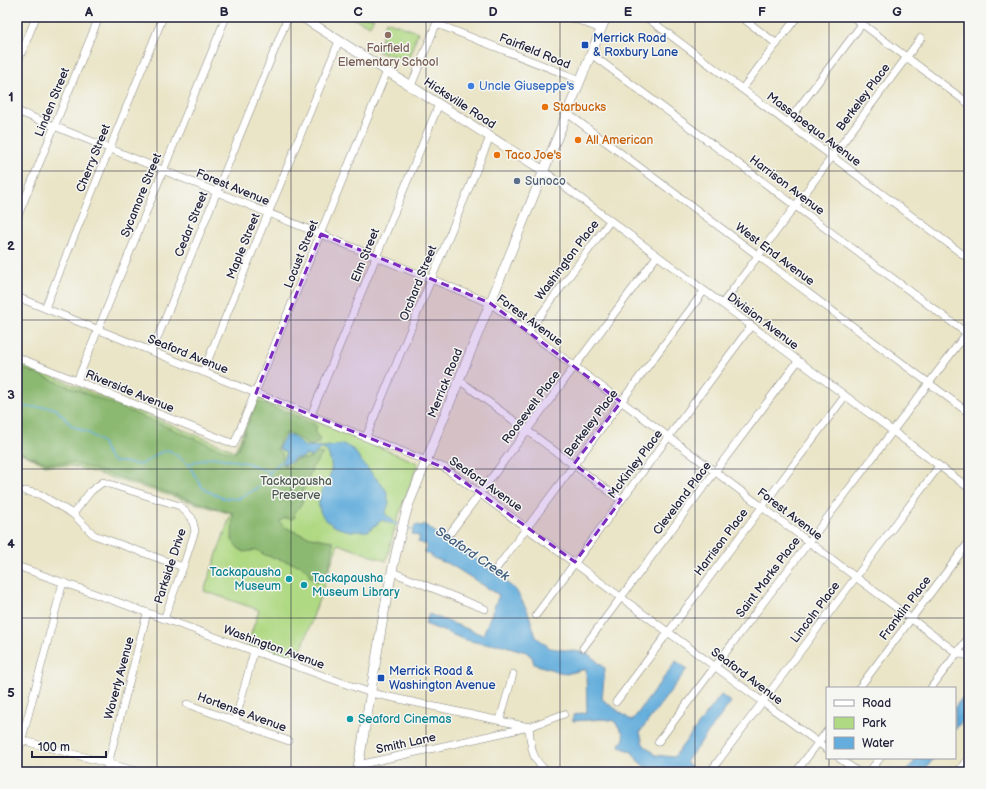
<svg xmlns="http://www.w3.org/2000/svg" width="986" height="789" font-family="'Balsamiq Sans',sans-serif">
  <style>
    .green { fill: #b0d984; stroke: #697e60 }
    .forest { fill: #8cb972; stroke: #576e56 }
    .water { fill: #64addc; stroke: #43688c }
    .lines { fill: none; stroke-linecap: round; stroke-linejoin: round }
    .stream { stroke: #64addc; stroke-width: 1.5 }
    .minor-casing { stroke: #868481; stroke-width: 8 }
    .major-casing { stroke: #868481; stroke-width: 10 }
    .minor { stroke: #fff; stroke-width: 7 }
    .major { stroke: #fff; stroke-width: 9 }
    .marked { fill: #7b2cbf; fill-opacity: 0.2; stroke: #7b2cbf; stroke-width: 3; stroke-dasharray: 8 5; stroke-linejoin: round }
    .grid { fill: none; stroke: #22223b; stroke-width: 1; stroke-opacity: 0.55 }
    .education-dot { fill: #8d6e63; stroke: #f6f6f2; stroke-width: 1.5 }
    .transit-dot { fill: #1a4fb4; stroke: #f6f6f2; stroke-width: 1.5 }
    .shop-dot { fill: #3f7fe0; stroke: #f6f6f2; stroke-width: 1.5 }
    .food-dot { fill: #e8710a; stroke: #f6f6f2; stroke-width: 1.5 }
    .service-dot { fill: #5c6f8a; stroke: #f6f6f2; stroke-width: 1.5 }
    .culture-dot { fill: #0f9aa8; stroke: #f6f6f2; stroke-width: 1.5 }
    .labels { text-anchor: middle; stroke-width: 3; stroke-linejoin: round; paint-order: stroke }
    .transit-label { font-size: 12px; fill: #164399; stroke: #f6f6f2; text-anchor: start }
    .education-label { font-size: 12px; fill: #785e54; stroke: #f6f6f2 }
    .street-label { font-size: 12px; fill: #22223b; stroke: #f6f6f2 }
    .shop-label { font-size: 12px; fill: #366cbe; stroke: #f6f6f2; text-anchor: start }
    .food-label { font-size: 12px; fill: #c56008; stroke: #f6f6f2; text-anchor: start }
    .service-label { font-size: 12px; fill: #4e5e75; stroke: #f6f6f2; text-anchor: start }
    .park-label { font-size: 12px; fill: #4d5951; stroke: #f6f6f2 }
    .culture-label { font-size: 12px; fill: #0d838f; stroke: #f6f6f2; text-anchor: start }
    .water-label { font-size: 13px; font-style: italic; fill: #3c5a7b; stroke: #f6f6f2 }
    .neatline { fill: none; stroke: #22223b; stroke-width: 1.5 }
    .grid-label { font-size: 13px; text-anchor: middle; font-weight: bold; fill: #22223b }
  </style>
  <rect width="100%" height="100%" fill="#f6f6f2"/>
  <filter id="ink" filterUnits="userSpaceOnUse"><feTurbulence type="fractalNoise" baseFrequency=".025" numOctaves="2"/><feDisplacementMap in="SourceGraphic" scale="8" xChannelSelector="R" yChannelSelector="G"/><feConvolveMatrix kernelMatrix="1 2 1 2 8 2 1 2 1" color-interpolation-filters="sRGB"/></filter>
  <filter id="wash" filterUnits="userSpaceOnUse"><feTurbulence type="fractalNoise" baseFrequency=".012" numOctaves="4" result="noise"/><feDisplacementMap in="SourceGraphic" scale="16" xChannelSelector="R" yChannelSelector="G"/><feGaussianBlur stdDeviation="0.9" result="paint"/><feColorMatrix in="noise" values="0 0 0 0 0 0 0 0 0 0 0 0 0 0 0 0 0 1.4 0 .05"/><feComposite in="paint" operator="in"/></filter>
  <g filter="url(#wash)">
    <rect width="100%" height="100%" fill="#eae5c7"/>
    <g class="green">
      <path d="M350,17H374L370,26Z"/>
      <path d="M386,21L418,32L408,60L378,52Z"/>
      <path d="M17,362L235,451L257,397L418,463L397,520L386,561L338,544L297,663L247,646L259,610L204,591L231,514L73,466L46,465L17,451Z"/>
    </g>
    <path class="forest" d="M17,366L105,401L215,447L233,453L237,451L256,404L259,402L296,416L317,426L315,433L320,438L318,443L310,446C293,437 285,420 277,450L282,453L283,465L289,467L294,460L310,458L317,453L323,454L312,468L309,478L303,489L302,503L294,514L295,517L292,519L285,518L279,522C293,535 315,538 333,541C335,553 328,569 322,580L316,581L310,577L308,572L302,566L265,555L257,550L244,552L238,548L232,540L233,513L73,463H47L17,451Z"/>
    <g class="water">
      <path d="M286,435L293,436L304,446L324,447L343,444L354,450L362,462L386,490L389,503L385,514L393,520L392,524L382,520L368,531C361,531 353,532 346,530C330,527 314,514 320,496C326,480 336,474 329,456C328,451 325,449 320,449L312,457L306,455L301,458H294L292,461L284,465V460L286,453L279,449V446Z"/>
      <path d="M424,524L440,536L443,533L516,590L528,612L536,637L550,648L587,653L605,668L602,699L632,721L676,661L687,669L640,732L643,744L655,755L674,757L721,695L731,702L686,762L697,772H657L645,767L638,761L632,752L620,747L619,744L624,740L623,733L614,721L604,719L573,721V715L587,712L586,669L566,674L534,664L532,657L526,652L499,644H484L466,640L425,624L429,614L483,635L499,595L451,565L431,557L432,555L424,552L427,545L418,542L420,537L412,534L415,525L422,526Z"/>
      <path d="M969,689V712L955,730V707Z"/>
      <path d="M917,758H934L923,772H906Z"/>
    </g>
    <g class="lines">
      <g class="stream">
        <path d="M17,405L22,407H49L56,409L72,426L89,433L103,443L108,456L114,462H122L141,465L159,453L169,450L188,464L202,487L207,491L223,498L238,499L255,489L268,479L270,472L277,465L285,460"/>
        <path d="M188,464L212,457L248,463L269,472"/>
        <path d="M391,522L398,525"/>
        <path d="M407,528L415,530"/>
      </g>
    </g>
  </g>
  <g filter="url(#ink)">
    <g class="lines">
      <g class="minor-casing">
        <g id="minor">
          <path d="M570,17L601,29"/>
          <path d="M646,17L969,259"/>
          <path d="M741,17L777,44"/>
          <path d="M853,17L969,104"/>
          <path d="M437,24L580,80"/>
          <path d="M591,54L969,335"/>
          <path d="M17,64L36,17"/>
          <path d="M411,86L439,17"/>
          <path d="M742,89L797,17"/>
          <path d="M17,111L490,303L957,653L969,656"/>
          <path d="M567,113L969,413"/>
          <path d="M787,123L862,24"/>
          <path d="M544,171L969,488"/>
          <path d="M17,218L99,17"/>
          <path d="M17,297L370,439L445,468L827,749"/>
          <path d="M722,304L921,38"/>
          <path d="M45,308L163,17"/>
          <path d="M528,332L610,221"/>
          <path d="M152,351L288,17"/>
          <path d="M17,357L234,444L387,71"/>
          <path d="M203,372L339,41"/>
          <path d="M459,380L621,500"/>
          <path d="M77,381L226,17"/>
          <path d="M311,415L439,104"/>
          <path d="M366,437L490,137"/>
          <path d="M25,491L39,494L73,514L94,535L183,567"/>
          <path d="M73,514L91,491L103,482L180,506L192,518L195,531L183,567L164,619"/>
          <path d="M451,532L657,256"/>
          <path d="M17,566L371,693L529,727"/>
          <path d="M496,569L704,291"/>
          <path d="M392,572L485,609"/>
          <path d="M536,615L751,326"/>
          <path d="M583,648L798,361"/>
          <path d="M859,688L969,542"/>
          <path d="M931,688L969,637"/>
          <path d="M616,702L845,396"/>
          <path d="M187,704L289,741"/>
          <path d="M500,720L513,674"/>
          <path d="M235,722L254,651"/>
          <path d="M529,727C531,747 531,760 548,772"/>
          <path d="M17,739L140,772"/>
          <path d="M658,742L969,330"/>
          <path d="M17,758L63,582"/>
          <path d="M839,758L858,772"/>
          <path d="M358,765L529,727L564,714"/>
          <path d="M106,772L147,613"/>
          <path d="M576,772H579"/>
          <path d="M710,772L939,466"/>
          <path d="M796,772L827,731"/>
          <path d="M869,772L880,758"/>
          <path d="M958,772L969,757"/>
        </g>
      </g>
      <g class="major-casing">
        <g id="major">
          <path d="M302,17L544,171"/>
          <path d="M357,772C374,684 383,593 408,506L606,17"/>
        </g>
      </g>
      <use href="#minor" class="minor"/>
      <use href="#major" class="major"/>
    </g>
  </g>
  <path class="marked" d="M321,234L490,303L621,402L574,464L621,500L575,562L445,468L256,393Z"/>
  <path class="grid" d="M157,17V772M291,17V772M426,17V772M560,17V772M695,17V772M829,17V688M17,171H969M17,320H969M17,469H969M17,618H969M829,758V772"/>
  <circle class="education-dot" cx="388" cy="35" r="4"/>
  <g class="transit-dot">
    <rect x="581" y="41" width="8" height="8" rx="2"/>
    <rect x="377" y="674" width="8" height="8" rx="2"/>
  </g>
  <circle class="shop-dot" cx="471" cy="86" r="4"/>
  <g class="food-dot">
    <circle cx="545" cy="107" r="4"/>
    <circle cx="578" cy="140" r="4"/>
    <circle cx="497" cy="155" r="4"/>
  </g>
  <circle class="service-dot" cx="517" cy="181" r="4"/>
  <g class="culture-dot">
    <circle cx="289" cy="579" r="4"/>
    <circle cx="304" cy="585" r="4"/>
    <circle cx="350" cy="719" r="4"/>
  </g>
  <g class="labels">
    <g class="transit-label">
      <text x="593" y="42">Merrick Road<tspan x="593" dy="14">&amp; Roxbury Lane</tspan></text>
      <text x="389" y="675">Merrick Road &amp;<tspan x="389" dy="14">Washington Avenue</tspan></text>
    </g>
    <g class="education-label">
      <text x="388" y="52">Fairfield<tspan x="388" dy="14">Elementary School</tspan></text>
    </g>
    <g class="street-label">
      <text transform="translate(535 51) rotate(22)" y="4">Fairfield Road</text>
      <text transform="translate(863 97) rotate(-53)" y="4">Berkeley Place</text>
      <text transform="translate(52 102) rotate(-68)" y="4">Linden Street</text>
      <text transform="translate(460 103) rotate(33)" y="4">Hicksville Road</text>
      <text transform="translate(814 129) rotate(37)" y="4">Massapequa Avenue</text>
      <text transform="translate(93 158) rotate(-68)" y="4">Cherry Street</text>
      <text transform="translate(787 185) rotate(37)" y="4">Harrison Avenue</text>
      <text transform="translate(233 187) rotate(22)" y="4">Forest Avenue</text>
      <text transform="translate(141 195) rotate(-68)" y="4">Sycamore Street</text>
      <text transform="translate(191 224) rotate(-68)" y="4">Cedar Street</text>
      <text transform="translate(243 246) rotate(-68)" y="4">Maple Street</text>
      <text transform="translate(301 254) rotate(-68)" y="4">Locust Street</text>
      <text transform="translate(775 254) rotate(37)" y="4">West End Avenue</text>
      <text transform="translate(365 255) rotate(-68)" y="4">Elm Street</text>
      <text transform="translate(567 260) rotate(-53)" y="4">Washington Place</text>
      <text transform="translate(418 283) rotate(-68)" y="4">Orchard Street</text>
      <text transform="translate(530 320) rotate(36)" y="4">Forest Avenue</text>
      <text transform="translate(763 321) rotate(37)" y="4">Division Avenue</text>
      <text transform="translate(188 354) rotate(22)" y="4">Seaford Avenue</text>
      <text transform="translate(445 383) rotate(-68)" y="4">Merrick Road</text>
      <text transform="translate(130 391) rotate(22)" y="4">Riverside Avenue</text>
      <text transform="translate(531 407) rotate(-53)" y="4">Roosevelt Place</text>
      <text transform="translate(591 423) rotate(-53)" y="4">Berkeley Place</text>
      <text transform="translate(635 464) rotate(-53)" y="4">McKinley Place</text>
      <text transform="translate(486 484) rotate(35)" y="4">Seaford Avenue</text>
      <text transform="translate(682 498) rotate(-53)" y="4">Cleveland Place</text>
      <text transform="translate(790 514) rotate(37)" y="4">Forest Avenue</text>
      <text transform="translate(721 542) rotate(-53)" y="4">Harrison Place</text>
      <text transform="translate(170 566) rotate(-72)" y="4">Parkside Drive</text>
      <text transform="translate(768 577) rotate(-53)" y="4">Saint Marks Place</text>
      <text transform="translate(905 608) rotate(-53)" y="4">Franklin Place</text>
      <text transform="translate(815 612) rotate(-53)" y="4">Lincoln Place</text>
      <text transform="translate(274 647) rotate(20)" y="4">Washington Avenue</text>
      <text transform="translate(747 676) rotate(37)" y="4">Seaford Avenue</text>
      <text transform="translate(119 678) rotate(-75)" y="4">Waverly Avenue</text>
      <text transform="translate(242 712) rotate(20)" y="4">Hortense Avenue</text>
      <text transform="translate(406 743) rotate(-12)" y="4">Smith Lane</text>
    </g>
    <g class="shop-label">
      <text x="479" y="90">Uncle Giuseppe's</text>
    </g>
    <g class="food-label">
      <text x="553" y="111">Starbucks</text>
      <text x="586" y="144">All American</text>
      <text x="505" y="159">Taco Joe's</text>
    </g>
    <g class="service-label">
      <text x="525" y="185">Sunoco</text>
    </g>
    <g class="park-label">
      <text x="296" y="485">Tackapausha<tspan x="296" dy="14">Preserve</tspan></text>
    </g>
    <g class="culture-label">
      <text x="281" y="576" text-anchor="end">Tackapausha<tspan x="281" dy="14">Museum</tspan></text>
      <text x="312" y="582">Tackapausha<tspan x="312" dy="14">Museum Library</tspan></text>
      <text x="358" y="723">Seaford Cinemas</text>
    </g>
    <g class="water-label">
      <text transform="translate(473 553) rotate(34)" y="5">Seaford Creek</text>
    </g>
  </g>
  <rect width="986" height="789" fill="none" stroke="#f6f6f2" stroke-width="44"/>
  <rect x="826" y="687" width="130" height="72" fill="#f6f6f2" stroke="#a1a1a9"/>
  <rect x="834" y="700" width="20" height="6" fill="#ffffff" stroke="#a1a1a9"/>
  <text x="862" y="707" font-size="12" fill="#22223b">Road</text>
  <rect x="834" y="717" width="20" height="12" fill="#b0d984" stroke="#a1a1a9"/>
  <text x="862" y="727" font-size="12" fill="#22223b">Park</text>
  <rect x="834" y="737" width="20" height="12" fill="#64addc" stroke="#a1a1a9"/>
  <text x="862" y="747" font-size="12" fill="#22223b">Water</text>
  <path d="M32 751v6h74v-6" fill="none" stroke="#22223b" stroke-width="2"/>
  <text x="38" y="751" font-size="12" fill="#22223b" stroke="#f6f6f2" stroke-width="3" paint-order="stroke">100 m</text>
  <rect x="22" y="22" width="942" height="745" class="neatline"/>
  <g class="grid-label">
    <text x="89" y="16">A</text>
    <text x="224" y="16">B</text>
    <text x="358" y="16">C</text>
    <text x="493" y="16">D</text>
    <text x="628" y="16">E</text>
    <text x="762" y="16">F</text>
    <text x="897" y="16">G</text>
    <text x="11" y="101">1</text>
    <text x="11" y="250">2</text>
    <text x="11" y="399">3</text>
    <text x="11" y="548">4</text>
    <text x="11" y="697">5</text>
  </g>
</svg>
